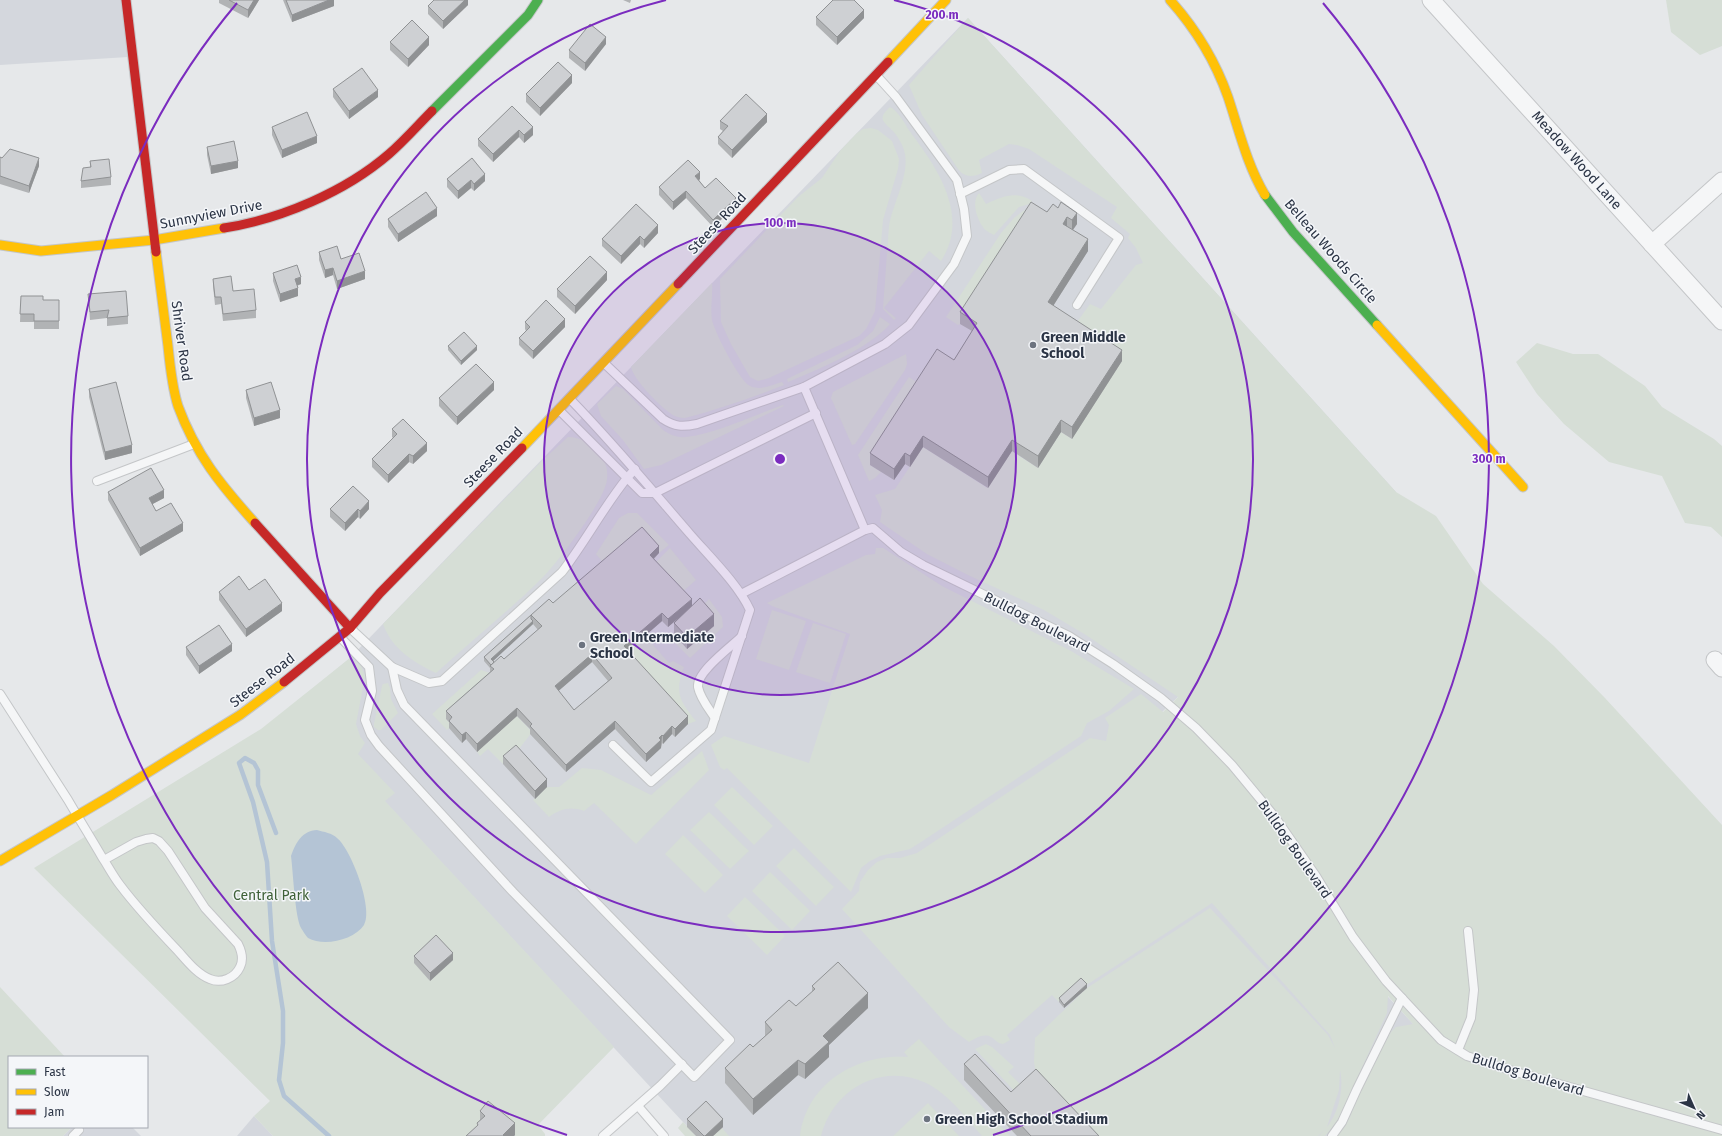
<svg xmlns="http://www.w3.org/2000/svg" width="1722" height="1136" font-family="'Fira Sans',sans-serif">
  <style>
    .built { fill: #d4d7dd }
    .green { fill: #d6ded6; fill-rule: evenodd }
    .water { fill: #b4c4d5 }
    .lines { fill: none; stroke-linecap: round; stroke-linejoin: round }
    .stream { stroke: #b4c4d5; stroke-width: 4.5 }
    .lane-casing { stroke: #c4c6c8; stroke-width: 10 }
    .street-casing { stroke: #c4c6c8; stroke-width: 19 }
    .fast-casing { stroke: #c4c6c8; stroke-width: 11 }
    .slow-casing { stroke: #c4c6c8; stroke-width: 11 }
    .jam-casing { stroke: #c4c6c8; stroke-width: 11 }
    .lane { stroke: #f5f6f7; stroke-width: 8 }
    .street { stroke: #f5f6f7; stroke-width: 17 }
    .fast { stroke: #4caf50; stroke-width: 9 }
    .slow { stroke: #ffc107; stroke-width: 9 }
    .jam { stroke: #c62828; stroke-width: 9 }
    .wall { fill: #b1b3b5; fill-rule: evenodd }
    .shaded-wall { fill: #909294 }
    .building { fill: #ced0d3; stroke: #909294; fill-rule: evenodd }
    .ring { fill: none; stroke: #7b2cbf; stroke-width: 2 }
    .poi-dot { fill: #6c737f; stroke: #f4f6f9; stroke-width: 1.5 }
    .labels { text-anchor: middle; stroke-width: 3; stroke-linejoin: round; paint-order: stroke }
    .street-label { font-size: 14px; fill: #2b3445; stroke: #f4f6f9 }
    .poi-label { font-size: 14px; font-weight: bold; fill: #2b3445; stroke: #f4f6f9; text-anchor: start }
    .park-label { font-size: 14px; fill: #3f6138; stroke: #f4f6f9 }
    .centre { fill: #7b2cbf; stroke: #f4f6f9; stroke-width: 2 }
    .ring-label { font-size: 12px; text-anchor: middle; font-weight: bold; fill: #7b2cbf; stroke: #f4f6f9; stroke-width: 3; stroke-linejoin: round; paint-order: stroke }
  </style>
  <rect width="100%" height="100%" fill="#e6e8ea"/>
  <g class="built">
    <path d="M0,0H121L128,57L0,65Z"/>
    <path d="M968,18L1396,492L1162,712L1366,973L1416,1027L1431,1136H696L294,704L350,658Z"/>
    <path d="M254,1116L273,1136H237Z"/>
    <path d="M72,1127H132L141,1136H63Z"/>
  </g>
  <g class="green">
    <path d="M1666,0H1722V46L1700,55L1671,32Z"/>
    <path d="M968,18L1396,492L1436,516L1483,584L1554,646L1605,698L1722,825V1136H1336L1349,1119L1369,1072L1391,1032L1396,1027L1413,1024L1388,996L1387,1013L1337,1122L1325,1136H1319L1324,1130L1318,1136H1090L1036,1074L1034,1062L1035,1038L1087,988L1210,908L1328,1035L1335,1048L1330,1035L1212,903L1085,986L1081,982L1059,1002L1052,995L1007,1035L1010,1040L1003,1044C997,1043 996,1040 991,1037C984,1033 976,1038 969,1042L949,1027L842,909L859,891L860,882L868,870L877,862L887,858H900L917,853L1090,738L1106,741L1109,725L1105,718L1141,694L1163,712L1178,697L1086,635L1044,610L968,575L927,554L880,522L882,510L875,495L895,489L923,447L987,488L1011,451L1038,468L1061,432L1072,439V329L1090,304L1101,309L1136,265L1143,263L1136,248L1128,238L1130,234L1111,218L1117,207L1029,149L1017,145L1009,144L979,160L982,173C973,177 965,178 958,169L922,115L909,85ZM1340,1070C1344,1089 1339,1112 1327,1127L1339,1090Z"/>
    <path d="M890,107C899,111 905,125 911,133C938,169 970,216 941,261L929,251L884,308L896,318L894,320L883,309L889,226C893,202 911,174 904,150C902,143 897,136 893,131C883,121 877,119 890,107Z"/>
    <path d="M871,128L878,130L892,141L899,159L898,169L883,220L875,311L866,329L859,336L769,378L758,381L750,377L731,344L721,322L720,279L798,197L822,178L840,151L857,133L863,129Z"/>
    <path d="M979,193L986,204C1002,197 1015,190 1032,201L1029,204L1019,207L994,235C991,233 985,231 983,227C977,219 971,202 979,193Z"/>
    <path d="M1030,209L1031,214L960,324L958,325L946,317L1001,233L1014,218L1023,211Z"/>
    <path d="M712,283C713,295 710,308 712,320C714,331 740,382 750,386C761,391 772,385 782,382L784,385C751,398 719,409 685,418C680,418 675,417 670,413C659,405 634,380 631,367Z"/>
    <path d="M880,317L890,324C868,349 819,369 788,382L787,379L857,345L873,331Z"/>
    <path d="M1537,343L1573,354H1598L1645,386L1662,407L1714,439L1722,446V537L1711,527L1685,523L1662,476L1609,462L1564,424L1537,394L1516,362Z"/>
    <path d="M906,354L907,364L905,370L855,444L852,445L831,398L833,392Z"/>
    <path d="M909,377L921,385L870,465L881,472L875,478L869,481L858,455Z"/>
    <path d="M616,386L623,389L663,430C670,435 678,438 686,437C715,434 755,415 783,405L784,406L661,465L644,469L623,440L601,416L597,404Z"/>
    <path d="M568,437C581,437 593,445 601,456C606,463 608,470 607,479C606,499 558,562 543,577C509,611 471,641 436,673C413,662 392,649 383,624L543,460Z"/>
    <path d="M628,513H637L669,545L659,553L606,566L596,554L619,518Z"/>
    <path d="M670,548L696,580L680,594L653,565Z"/>
    <path d="M876,548H883L942,586L1071,651L1134,689L1109,711L1087,723L1081,736L921,842L910,849L880,856L870,861L861,868L851,892L727,768L724,770L720,767L711,745L724,736L809,763L850,634L772,606L767,603L866,555L875,554Z"/>
    <path d="M709,599L722,617L723,627L690,658L671,639Z"/>
    <path d="M772,610L806,621L789,670L756,659Z"/>
    <path d="M813,623L846,634L830,683L796,672Z"/>
    <path d="M645,636L669,663L673,661L684,667C674,693 680,701 696,721L688,724L624,654Z"/>
    <path d="M350,658L361,666L365,676L356,724L360,736L365,743L358,754L395,793L385,801L614,1047L538,1125L545,1134V1136H273L254,1116L270,1101L34,868L261,729Z"/>
    <path d="M481,670L490,673L446,719L452,725L447,730L432,714Z"/>
    <path d="M388,683L390,688L391,699L398,713L381,730H378L374,727V724L382,686L383,684Z"/>
    <path d="M517,716L532,732L516,753L503,764L488,749L480,756L477,752Z"/>
    <path d="M702,751L709,770L636,844L594,803L584,811C571,806 560,809 549,817L533,800L547,787H559L582,768L601,770L651,795Z"/>
    <path d="M732,787L773,826L754,845L714,805Z"/>
    <path d="M709,812L749,851L730,869L690,830Z"/>
    <path d="M683,835L723,875L705,893L665,854Z"/>
    <path d="M794,848L834,887L816,906L776,866Z"/>
    <path d="M770,872L810,911L792,930L752,891Z"/>
    <path d="M745,897L785,936L767,955L727,916Z"/>
    <path d="M0,987L65,1057H9V1127H72L63,1136H0Z"/>
    <path d="M919,1039L1010,1136H982C967,1119 951,1097 930,1085C884,1060 833,1088 821,1136H800C807,1082 858,1053 908,1057L904,1052Z"/>
    <path d="M986,1044L992,1047L1014,1067L1008,1072L1021,1085V1098L975,1049Z"/>
    <path d="M928,1103L959,1136H893Z"/>
    <path d="M683,1122L696,1136H685L678,1128Z"/>
    <path d="M722,1128L729,1136H713Z"/>
  </g>
  <path class="water" d="M317,830C324,832 332,833 337,838C351,849 374,909 364,925C354,940 324,947 308,938C306,936 303,931 301,928C295,917 293,871 291,856C296,842 302,831 317,830Z"/>
  <g class="lines">
    <path class="stream" d="M276,833L258,785V770L254,763L245,758L239,763L253,802L267,862L272,941L283,1011V1043L279,1080L284,1096L329,1136"/>
    <g class="lane-casing">
      <g id="lane">
        <path d="M960,194L1009,170L1024,169L1119,238L1077,305"/>
        <path d="M604,363L663,419C675,427 683,427 697,424L804,387L885,344L909,325L954,264L967,236L964,209L957,180L896,97L876,75"/>
        <path d="M804,387L865,530L873,528L901,552L923,565L1069,636L1113,664L1161,698L1196,728L1232,765L1275,817L1316,876L1353,937L1386,981L1441,1040L1467,1056L1516,1072L1722,1130"/>
        <path d="M571,400C613,443 651,489 690,534C709,556 738,584 750,610L711,730L651,782L613,745"/>
        <path d="M635,469L627,478L642,493H655L816,413"/>
        <path d="M97,481L194,444"/>
        <path d="M741,594L865,530"/>
        <path d="M350,628L392,667L429,683L442,681L562,572C585,542 603,508 627,478L559,410"/>
        <path d="M340,637L369,667L372,691L365,720L371,735L379,746L513,892L694,1077L730,1040L404,705L397,690L392,667"/>
        <path d="M0,694L68,800C79,819 91,838 102,857C108,866 113,876 120,885C138,909 158,930 178,951C187,961 197,974 210,979C221,984 235,978 240,967C244,959 242,952 238,944L205,908L168,851L159,841L153,838L146,839L136,842L104,860"/>
        <path d="M715,718C709,709 700,698 698,687C696,672 732,646 742,636"/>
        <path d="M1458,1050L1471,1018L1474,990L1468,931"/>
        <path d="M638,1106L664,1136"/>
        <path d="M73,1136L79,1130"/>
        <path d="M603,1136L660,1086L682,1064"/>
        <path d="M1332,1136L1342,1122L1357,1089L1402,998"/>
      </g>
    </g>
    <g class="street-casing">
      <g id="street">
        <path d="M1431,0L1722,321"/>
        <path d="M1652,244L1722,181"/>
        <path d="M1715,660L1722,668"/>
      </g>
    </g>
    <g class="fast-casing">
      <g id="fast">
        <path d="M432,111L528,15L538,0"/>
        <path d="M1265,195L1293,232L1377,325"/>
      </g>
    </g>
    <g class="slow-casing">
      <g id="slow">
        <path d="M1170,0C1196,29 1215,60 1228,97C1239,130 1247,165 1265,195"/>
        <path d="M888,62L946,0"/>
        <path d="M0,245L41,251L154,240L224,228"/>
        <path d="M156,252C160,283 164,315 168,346C170,366 172,387 178,406C196,455 221,485 255,523"/>
        <path d="M1377,325L1523,487"/>
        <path d="M522,448L678,284"/>
        <path d="M0,861L112,795L240,715L284,682"/>
      </g>
    </g>
    <g class="jam-casing">
      <g id="jam">
        <path d="M126,0L156,252"/>
        <path d="M224,228C281,219 345,192 389,154C404,141 418,125 432,111"/>
        <path d="M678,284L888,62"/>
        <path d="M255,523L350,628"/>
        <path d="M284,682L350,628L380,593L522,448"/>
      </g>
    </g>
    <use href="#lane" class="lane"/>
    <use href="#street" class="street"/>
    <use href="#fast" class="fast"/>
    <use href="#slow" class="slow"/>
    <use href="#jam" class="jam"/>
  </g>
  <g class="wall">
    <path d="M219,0H259L248,18L219,3Z"/>
    <path d="M283,0H334V6L292,22Z"/>
    <path d="M468,0V5L443,29L428,14V6Z"/>
    <path d="M623,0H631L630,3Z"/>
    <path d="M816,17L864,18L837,45L816,25Z"/>
    <path d="M390,42L429,45L408,67L390,50Z"/>
    <path d="M606,44L585,71L569,58V50Z"/>
    <path d="M572,83L540,116L526,102V94Z"/>
    <path d="M333,89L378,97L349,119L333,97Z"/>
    <path d="M512,106L533,135L524,143L519,137L493,162L478,146V139Z"/>
    <path d="M720,121L767,122L732,158L718,144V137L723,131L720,129Z"/>
    <path d="M272,127L317,143L282,158L272,135Z"/>
    <path d="M207,147L238,168L211,174L207,155Z"/>
    <path d="M0,157L39,166L29,193L0,184Z"/>
    <path d="M472,158L485,181L474,191L471,188L458,199L447,187V179Z"/>
    <path d="M90,161L111,177V185L81,188V181L90,167Z"/>
    <path d="M700,179L699,180L705,188L736,206L713,227L686,198L673,210L659,195V187Z"/>
    <path d="M1053,204L1077,224L1073,230L1088,251L1053,306L1122,361L1072,439L1061,432L1038,468L1012,451L988,488L923,447L910,467L905,464L894,480L870,465V453L954,360L972,331L960,324V312L1047,212Z"/>
    <path d="M437,216L398,242L388,227V219Z"/>
    <path d="M658,233L644,248L640,244L621,264L602,246V239Z"/>
    <path d="M319,252L341,259L365,279L337,289L333,275L325,278L319,260Z"/>
    <path d="M273,273L301,284L297,286L298,296L280,302L273,281Z"/>
    <path d="M213,279L233,291L256,310V318L223,321L221,304L215,305L213,286Z"/>
    <path d="M607,280L575,314L557,297V289Z"/>
    <path d="M88,294L128,316V324L107,326V318L90,320Z"/>
    <path d="M21,296L43,300H59V329H34V322H20Z"/>
    <path d="M525,322L565,327L533,359L519,345V338L526,331L525,329Z"/>
    <path d="M448,346L477,350L461,365L448,350Z"/>
    <path d="M89,389L132,453L105,460L89,397Z"/>
    <path d="M246,390L280,418L254,426L246,398Z"/>
    <path d="M494,390L457,425L439,406V398Z"/>
    <path d="M392,429L427,451L413,464L409,462L388,483L372,467V459L393,438L392,437Z"/>
    <path d="M108,492L164,498L152,504L156,511L183,531L140,556L108,500Z"/>
    <path d="M330,509H369L360,519L358,517L345,531L330,517Z"/>
    <path d="M659,553L654,559L692,606L714,626L687,649L674,634V623L680,616L668,627L662,621L628,651L688,724L675,737L672,734L663,744L662,743L661,748L646,762L615,729L566,772L530,734V729L517,716L477,752L466,739L462,743L449,728V722L446,719V711L490,672V668L484,661V657L531,615L553,603ZM533,624L538,630L504,659L494,662L493,661ZM592,662L608,681L574,710L558,691Z"/>
    <path d="M249,590L282,611L246,637L219,600V592Z"/>
    <path d="M186,647L232,651L199,674L186,655Z"/>
    <path d="M503,756L547,787L535,799L503,764Z"/>
    <path d="M414,956L453,960L430,981L414,963Z"/>
    <path d="M812,986L868,1008L829,1045V1057L805,1079L798,1075L753,1115L725,1083V1068L753,1047L765,1036V1022L796,1006L812,992Z"/>
    <path d="M1087,988L1064,1008L1059,1002V998Z"/>
    <path d="M964,1064L1011,1092L1099,1136H1017L964,1080Z"/>
    <path d="M480,1111L515,1135L514,1136H466L477,1126V1123L480,1121Z"/>
    <path d="M687,1119L723,1127L713,1136H696L687,1127Z"/>
  </g>
  <g class="shaded-wall">
    <path d="M254,0H259L248,18V10Z"/>
    <path d="M329,0H334V6L292,22V15Z"/>
    <path d="M465,0H468V5L443,29V21Z"/>
    <path d="M864,10V18L837,45V37Z"/>
    <path d="M429,37V45L408,67V59Z"/>
    <path d="M606,37V44L585,71V63Z"/>
    <path d="M572,75V83L540,116V108Z"/>
    <path d="M378,90V97L349,119V111Z"/>
    <path d="M767,114V122L732,158V150Z"/>
    <path d="M533,127V135L524,143V135Z"/>
    <path d="M519,130V137L493,162V154Z"/>
    <path d="M317,136V143L282,158V150Z"/>
    <path d="M39,158V166L29,193V186Z"/>
    <path d="M238,161V168L211,174V166Z"/>
    <path d="M700,172V179L695,184V176Z"/>
    <path d="M485,174V181L474,191V184Z"/>
    <path d="M471,180V188L458,199V191Z"/>
    <path d="M686,191V198L673,210V202Z"/>
    <path d="M736,198V206L713,227V220Z"/>
    <path d="M437,208V216L398,242V234Z"/>
    <path d="M1077,213V224L1072,231V220Z"/>
    <path d="M1067,217V228L1063,224Z"/>
    <path d="M658,225V233L644,248V240Z"/>
    <path d="M640,236V244L621,264V256Z"/>
    <path d="M1088,239V251L1048,314V302Z"/>
    <path d="M333,268V275L325,278V270Z"/>
    <path d="M365,271V279L337,289V281Z"/>
    <path d="M607,272V280L575,314V306Z"/>
    <path d="M301,277V284L295,286V279Z"/>
    <path d="M298,288V296L280,302V294Z"/>
    <path d="M565,319V327L533,359V351Z"/>
    <path d="M477,346V350L461,365V361Z"/>
    <path d="M1122,350V361L1072,439V427Z"/>
    <path d="M494,382V390L457,425V417Z"/>
    <path d="M280,410V418L254,426V418Z"/>
    <path d="M1061,420V432L1038,468V456Z"/>
    <path d="M923,436V447L910,467V456Z"/>
    <path d="M1012,440V451L988,488V477Z"/>
    <path d="M427,443V451L413,464V456Z"/>
    <path d="M132,445V453L105,460V452Z"/>
    <path d="M905,453V464L894,480V469Z"/>
    <path d="M409,454V462L388,483V475Z"/>
    <path d="M164,490V498L149,506V498Z"/>
    <path d="M369,501V509L360,519V511Z"/>
    <path d="M358,509V517L345,531V523Z"/>
    <path d="M183,523V531L140,556V548Z"/>
    <path d="M659,546V553L650,562V555Z"/>
    <path d="M692,599V607L668,627V619Z"/>
    <path d="M282,603V611L246,637V629Z"/>
    <path d="M662,613V621L624,654V646Z"/>
    <path d="M714,614V626L687,649V637Z"/>
    <path d="M533,621V624L491,663V659Z"/>
    <path d="M232,644V651L199,674V666Z"/>
    <path d="M592,654V662L555,694V686Z"/>
    <path d="M517,708V716L477,752V744Z"/>
    <path d="M688,716V724L675,737V729Z"/>
    <path d="M615,721V729L566,772V765Z"/>
    <path d="M672,726V734L663,744V736Z"/>
    <path d="M466,732V739L462,743V735Z"/>
    <path d="M662,735L661,748L646,762V754Z"/>
    <path d="M547,779V787L535,799V791Z"/>
    <path d="M453,953V960L430,981V973Z"/>
    <path d="M1087,984V988L1064,1008V1005Z"/>
    <path d="M868,993V1008L829,1045V1057L805,1079V1064L823,1036Z"/>
    <path d="M798,1060V1075L753,1115V1099Z"/>
    <path d="M723,1119V1127L713,1136H705Z"/>
    <path d="M515,1123V1135L514,1136H503V1135Z"/>
  </g>
  <g class="building">
    <path d="M229,0H254L248,10Z"/>
    <path d="M286,0H329L292,15Z"/>
    <path d="M434,0H465L443,21L428,6Z"/>
    <path d="M833,0H854L864,10L837,37L816,17Z"/>
    <path d="M412,20L429,37L408,59L390,42Z"/>
    <path d="M590,24L606,37L585,63L569,50Z"/>
    <path d="M558,62L572,75L540,108L526,94Z"/>
    <path d="M362,68L378,90L349,111L333,89Z"/>
    <path d="M746,94L767,114L732,150L718,137L728,126L720,121Z"/>
    <path d="M512,106L533,127L524,135L519,130L493,154L478,139Z"/>
    <path d="M307,112L317,136L282,150L272,127Z"/>
    <path d="M234,141L238,161L211,166L207,147Z"/>
    <path d="M10,149L39,158L29,186L0,176V157L2,158Z"/>
    <path d="M472,158L485,174L474,184L471,180L458,191L447,179Z"/>
    <path d="M109,159L111,177L81,181L83,168L91,167L90,161Z"/>
    <path d="M688,160L700,172L695,176L705,188L716,178L736,198L713,220L686,191L673,202L659,187Z"/>
    <path d="M426,192L437,208L398,234L388,219Z"/>
    <path d="M1031,202L1047,212L1053,204L1058,208L1061,202L1077,213L1072,220L1067,217L1063,224L1088,239L1048,302L1122,350L1072,427L1061,420L1038,456L1012,440L988,477L923,436L910,456L905,453L894,469L870,453L937,349L954,360L977,323L960,312Z"/>
    <path d="M636,204L658,225L644,240L640,236L621,256L602,239Z"/>
    <path d="M337,246L341,259L359,253L365,271L337,281L333,268L325,270L319,252Z"/>
    <path d="M590,256L607,272L575,306L557,289Z"/>
    <path d="M297,265L301,277L295,279L298,288L280,294L273,273Z"/>
    <path d="M231,276L233,291L254,289L256,310L223,314L221,297H215L213,279Z"/>
    <path d="M126,291L128,316L107,318L109,310L90,312L88,294Z"/>
    <path d="M21,296H43V300H59V321H34V314H20Z"/>
    <path d="M546,300L565,319L533,351L519,338L530,327L525,322Z"/>
    <path d="M464,332L477,346L461,361L448,346Z"/>
    <path d="M476,364L494,382L457,417L439,398Z"/>
    <path d="M116,382L132,445L105,452L89,389Z"/>
    <path d="M271,382L280,410L254,418L246,390Z"/>
    <path d="M403,419L427,443L413,456L409,454L388,475L372,459L397,434L392,429Z"/>
    <path d="M151,468L164,490L149,498L156,511L171,503L183,523L140,548L108,492Z"/>
    <path d="M353,486L369,501L360,511L358,509L345,523L330,509Z"/>
    <path d="M642,527L659,546L650,555L692,599L668,619L662,613L624,646L688,716L675,729L672,726L663,736L662,735L659,738L661,740L646,754L615,721L566,765L530,726L532,724L517,708L477,744L466,732L462,735L449,721L452,717L446,711L494,669L490,666L501,656L504,659L542,626L531,615L549,599L553,603ZM592,654L612,678L574,710L555,686Z"/>
    <path d="M239,576L249,590L265,579L282,603L246,629L219,592Z"/>
    <path d="M700,598L714,614L687,637L674,623Z"/>
    <path d="M531,615V619L533,621L491,659L494,662L491,665L484,657Z"/>
    <path d="M219,625L232,644L199,666L186,647Z"/>
    <path d="M516,745L547,779L535,791L503,756Z"/>
    <path d="M436,935L453,953L430,973L414,956Z"/>
    <path d="M838,962L868,993L823,1036L829,1042L805,1064L798,1060L753,1099L725,1068L750,1044L753,1047L772,1030L765,1022L789,1000L796,1006L815,989L812,986Z"/>
    <path d="M1081,978L1087,984L1064,1005L1059,998Z"/>
    <path d="M975,1054L1011,1092L1036,1069L1099,1136H1031L964,1064Z"/>
    <path d="M488,1101L515,1123L503,1135L504,1136H466L478,1125L477,1123L485,1116L480,1111Z"/>
    <path d="M706,1101L723,1119L705,1136H704L687,1119Z"/>
  </g>
  <circle cx="780" cy="459" r="236" fill="#7b2cbf" fill-opacity=".12"/>
  <g class="ring">
    <circle cx="780" cy="459" r="236"/>
    <path d="M894 0A473 473 0 1 1 666 0"/>
    <path d="M567 1135A709 709 0 0 1 237 3M1323 3A709 709 0 0 1 993 1135"/>
  </g>
  <g class="poi-dot">
    <circle cx="1033" cy="345" r="4"/>
    <circle cx="582" cy="645" r="4"/>
    <circle cx="927" cy="1119" r="4"/>
  </g>
  <g class="labels">
    <g class="street-label">
      <text transform="translate(1577 160) rotate(48)" y="5">Meadow Wood Lane</text>
      <text transform="translate(211 214) rotate(-11)" y="5">Sunnyview Drive</text>
      <text transform="translate(717 223) rotate(-47)" y="5">Steese Road</text>
      <text transform="translate(1331 251) rotate(49)" y="5">Belleau Woods Circle</text>
      <text transform="translate(182 341) rotate(82)" y="5">Shriver Road</text>
      <text transform="translate(493 457) rotate(-46)" y="5">Steese Road</text>
      <text transform="translate(1037 622) rotate(27)" y="5">Bulldog Boulevard</text>
      <text transform="translate(262 680) rotate(-38)" y="5">Steese Road</text>
      <text transform="translate(1295 849) rotate(55)" y="5">Bulldog Boulevard</text>
      <text transform="translate(1528 1074) rotate(17)" y="5">Bulldog Boulevard</text>
    </g>
    <g class="poi-label">
      <text x="1041" y="342">Green Middle<tspan x="1041" dy="16">School</tspan></text>
      <text x="590" y="642">Green Intermediate<tspan x="590" dy="16">School</tspan></text>
      <text x="935" y="1124">Green High School Stadium</text>
    </g>
    <g class="park-label">
      <text x="271" y="900">Central Park</text>
    </g>
  </g>
  <circle cx="780" cy="459" r="6" class="centre"/>
  <g class="ring-label">
    <text x="942" y="19">200 m</text>
    <text x="780" y="227">100 m</text>
    <text x="1489" y="463">300 m</text>
  </g>
  <rect x="8" y="1056" width="140" height="72" fill="#f4f6f9" stroke="#a4a8b1"/>
  <rect x="16" y="1069" width="20" height="6" fill="#4caf50" stroke="#a4a8b1"/>
  <text x="44" y="1076" font-size="12" fill="#2b3445">Fast</text>
  <rect x="16" y="1089" width="20" height="6" fill="#ffc107" stroke="#a4a8b1"/>
  <text x="44" y="1096" font-size="12" fill="#2b3445">Slow</text>
  <rect x="16" y="1109" width="20" height="6" fill="#c62828" stroke="#a4a8b1"/>
  <text x="44" y="1116" font-size="12" fill="#2b3445">Jam</text>
  <g transform="translate(1694 1108) rotate(135)" stroke="#f4f6f9" stroke-width="3" paint-order="stroke">
  <path d="M0-3L7 15L0 10L-7 15Z" fill="#2b3445"/>
  <text y="-6" font-size="11" font-weight="bold" text-anchor="middle" fill="#2b3445">N</text>
  </g>
</svg>
